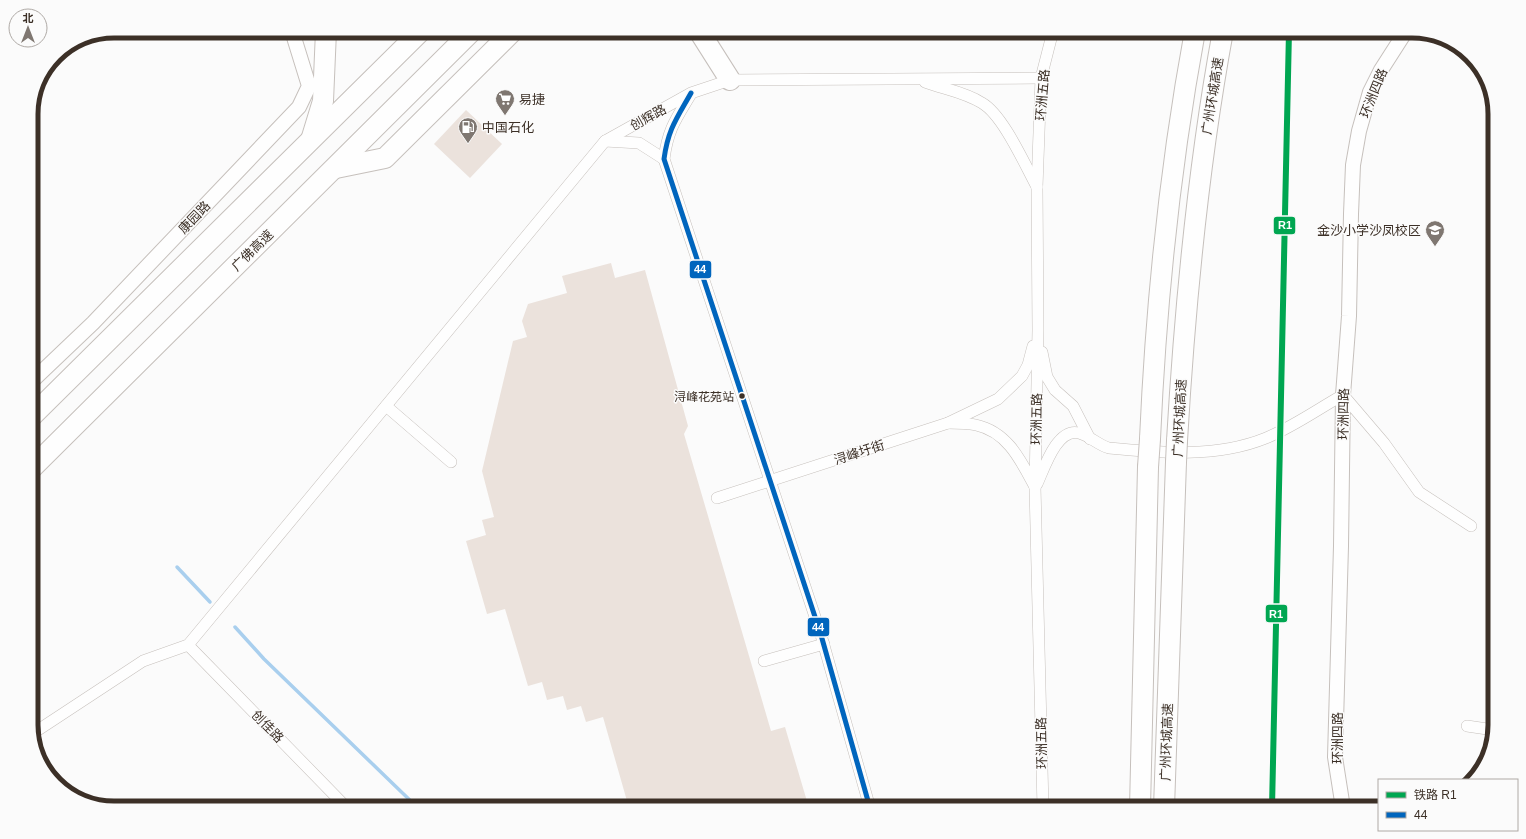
<svg xmlns="http://www.w3.org/2000/svg" width="1526" height="839" font-family="Arial,'Noto Sans SC',sans-serif">
  <style>
    .lines { fill: none; stroke-linecap: round; stroke-linejoin: round }
    .stream { stroke: #a9cfee; stroke-width: 3.5 }
    .building { fill: #ebe2dc }
    .minor-casing { stroke: #c6c0bc; stroke-width: 12 }
    .tertiary-casing { stroke: #c6c0bc; stroke-width: 16 }
    .motorway-casing { stroke: #c6c0bc; stroke-width: 22 }
    .minor { stroke: #fefefe; stroke-width: 11 }
    .tertiary { stroke: #fefefe; stroke-width: 14 }
    .motorway { stroke: #fefefe; stroke-width: 20 }
    .motorway-bridge-casing { stroke: #c6c0bc; stroke-width: 22; stroke-linecap: butt }
    .motorway-bridge { stroke: #fefefe; stroke-width: 20 }
    .bus-1-casing { stroke: #fbfbfb; stroke-width: 8 }
    .bus-1 { stroke: #0065bd; stroke-width: 5 }
    .rail-1-casing { stroke: #fbfbfb; stroke-width: 9 }
    .rail-1 { stroke: #00a651; stroke-width: 6 }
    .bus-dot { fill: #3c3027; stroke: #fbfbfb; stroke-width: 1.5 }
    .labels { text-anchor: middle; stroke-width: 3; stroke-linejoin: round; paint-order: stroke }
    .bus-label { font-size: 12px; fill: #3c3027; stroke: #fbfbfb; text-anchor: end }
    .street-label { font-size: 13px; fill: #3c3027; stroke: #fbfbfb }
    .poi-label { font-size: 13px; fill: #3c3027; stroke: #fbfbfb; text-anchor: start }
    .rim { fill: none; stroke: #3c3027; stroke-width: 5 }
    .line-badge { stroke: #fbfbfb; stroke-width: 1.5 }
    .badge-label { font-size: 11px; text-anchor: middle; font-weight: bold; fill: #fff }
  </style>
  <rect width="100%" height="100%" fill="#fbfbfb"/>
  <g class="lines">
    <g class="stream">
      <path d="M177,567L210,602"/>
      <path d="M235,627L264,659L418,808"/>
    </g>
  </g>
  <g class="building">
    <path d="M466,110L502,144L470,178L434,144Z"/>
    <path d="M611,263L615,278L645,270L688,426L684,434L771,731L785,727L809,808H629L603,717L586,722L581,706L567,710L563,696L547,700L542,682L528,686L505,609L487,614L466,541L486,535L482,520L494,517L482,471L513,341L527,337L522,321L528,304L567,293L562,276Z"/>
  </g>
  <g class="lines">
    <g class="minor-casing">
      <g id="minor">
        <path d="M925,82C944,89 965,92 982,103C1003,115 1025,165 1037,187"/>
        <path d="M691,94C676,119 668,129 664,159L821,635L870,808"/>
        <path d="M605,141L639,143L664,159"/>
        <path d="M1042,352L1047,377L1055,390L1073,406L1090,439"/>
        <path d="M386,406L451,462"/>
        <path d="M948,423C957,423 967,423 976,425C1008,432 1021,461 1035,487"/>
        <path d="M1037,484C1044,469 1057,427 1079,433C1090,436 1098,445 1109,448C1161,453 1217,458 1266,438C1293,427 1318,409 1343,395L1384,443L1419,492L1471,526"/>
        <path d="M717,498L948,423L998,399L1022,376L1028,365L1033,346"/>
        <path d="M188,645L347,808"/>
        <path d="M764,661L824,644"/>
        <path d="M1467,726L1494,730"/>
        <path d="M32,734L143,661L188,645L605,141L691,93L730,80L1041,78"/>
        <path d="M1043,808L1035,487L1038,330L1037,187L1041,78L1053,31"/>
      </g>
    </g>
    <g class="tertiary-casing">
      <g id="tertiary">
        <path d="M31,382L93,323L299,107L309,86L292,31"/>
        <path d="M1343,808L1335,757L1341,546L1343,395L1349,316L1351,214L1353,165L1359,131L1370,92L1381,70L1406,31"/>
      </g>
    </g>
    <g class="motorway-casing">
      <g id="motorway">
        <path d="M699,31L730,80"/>
        <path d="M312,137L323,101L326,31"/>
        <path d="M336,168L385,158L513,31"/>
        <path d="M31,417L421,31"/>
        <path d="M1150,439C1156,303 1170,166 1195,31"/>
        <path d="M1177,441C1185,303 1198,166 1223,31"/>
        <path d="M31,469L472,31"/>
        <path d="M1140,808L1148,467"/>
        <path d="M1164,808L1176,462"/>
      </g>
    </g>
    <use href="#minor" class="minor"/>
    <use href="#tertiary" class="tertiary"/>
    <use href="#motorway" class="motorway"/>
    <g class="motorway-bridge-casing">
      <g id="motorway-bridge">
        <path d="M1176,462L1177,441"/>
        <path d="M1148,467L1150,439"/>
      </g>
    </g>
    <use href="#motorway-bridge" class="motorway-bridge"/>
    <g class="bus-1-casing">
      <path id="bus-1" d="M691,93C677,118 668,129 664,159L821,635L870,808"/>
    </g>
    <use href="#bus-1" class="bus-1"/>
    <g class="rail-1-casing">
      <path id="rail-1" d="M1272,808L1289,31"/>
    </g>
    <use href="#rail-1" class="rail-1"/>
  </g>
  <defs>
    <g id="supermarket-pin" transform="scale(1)"><path d="M0 17L-7.5 6A9.5 9.5 0 1 1 7.5 6Z" fill="#7f7771" stroke="#fbfbfb"/><path d="M-6-5.5h2.5l.6 2H6L4.5 2H-2.5L-4.4-4H-6ZM-1.5 3.2a1.3 1.3 0 1 0 .1 0ZM3 3.2a1.3 1.3 0 1 0 .1 0Z" fill="#fff"/></g>
    <g id="fuel-pin" transform="scale(1)"><path d="M0 17L-7.5 6A9.5 9.5 0 1 1 7.5 6Z" fill="#7f7771" stroke="#fbfbfb"/><path d="M-5.5-6h7V0h2V4h1.3V-2.5L3-4.5l.8-.8L6-3V5H2.5V1h-1V6h-7ZM-4.2-4.7v3.2H.2V-4.7Z" fill="#fff"/></g>
    <g id="school-pin" transform="scale(1)"><path d="M0 17L-7.5 6A9.5 9.5 0 1 1 7.5 6Z" fill="#7f7771" stroke="#fbfbfb"/><path d="M0-5L7-2L0 1L-7-2ZM-4 1L0 2.5L4 1V4Q0 6-4 4Z" fill="#fff"/></g>
  </defs>
  <g fill-rule="evenodd">
    <use href="#supermarket-pin" x="505" y="99"/>
    <use href="#fuel-pin" x="468" y="127"/>
    <use href="#school-pin" x="1435" y="230"/>
  </g>
  <circle class="bus-dot" cx="742" cy="396" r="3.5"/>
  <g class="labels">
    <g class="bus-label">
      <text x="734" y="401">浔峰花苑站</text>
    </g>
    <g class="street-label">
      <text transform="translate(1373 93) rotate(-68)" y="5">环洲四路</text>
      <text transform="translate(1042 95) rotate(-85)" y="5">环洲五路</text>
      <text transform="translate(1212 96) rotate(-81)" y="5">广州环城高速</text>
      <text transform="translate(648 117) rotate(-29)" y="5">创辉路</text>
      <text transform="translate(194 217) rotate(-46)" y="5">康园路</text>
      <text transform="translate(252 250) rotate(-44)" y="5">广佛高速</text>
      <text transform="translate(1343 414) rotate(-89)" y="5">环洲四路</text>
      <text transform="translate(1179 418) rotate(-87)" y="5">广州环城高速</text>
      <text transform="translate(1036 419) rotate(-89)" y="5">环洲五路</text>
      <text transform="translate(859 452) rotate(-18)" y="5">浔峰圩街</text>
      <text transform="translate(268 726) rotate(46)" y="5">创佳路</text>
      <text transform="translate(1337 738) rotate(-90)" y="5">环洲四路</text>
      <text transform="translate(1166 742) rotate(-88)" y="5">广州环城高速</text>
      <text transform="translate(1041 743) rotate(-91)" y="5">环洲五路</text>
    </g>
    <g class="poi-label">
      <text x="519" y="104">易捷</text>
      <text x="482" y="132">中国石化</text>
      <text x="1421" y="235" text-anchor="end">金沙小学沙凤校区</text>
    </g>
  </g>
  <path d="M0 0H1526V839H0ZM114 38H1412A76 76 0 0 1 1488 114V725A76 76 0 0 1 1412 801H114A76 76 0 0 1 38 725V114A76 76 0 0 1 114 38Z" fill="#fbfbfb" fill-rule="evenodd"/>
  <path class="rim" d="M114 38H1412A76 76 0 0 1 1488 114V725A76 76 0 0 1 1412 801H114A76 76 0 0 1 38 725V114A76 76 0 0 1 114 38Z"/>
  <g class="line-badge">
    <rect x="1273" y="216" width="23" height="19" rx="4" fill="#00a651"/>
    <rect x="689" y="260" width="23" height="19" rx="4" fill="#0065bd"/>
    <rect x="1265" y="604" width="23" height="19" rx="4" fill="#00a651"/>
    <rect x="807" y="617" width="23" height="20" rx="4" fill="#0065bd"/>
  </g>
  <g class="badge-label">
    <text x="1285" y="229">R1</text>
    <text x="700" y="273">44</text>
    <text x="1276" y="618">R1</text>
    <text x="818" y="631">44</text>
  </g>
  <rect x="1378" y="779" width="140" height="52" fill="#fbfbfb" stroke="#afaaa6"/>
  <rect x="1386" y="792" width="20" height="6" fill="#00a651" stroke="#afaaa6"/>
  <text x="1414" y="799" font-size="12" fill="#3c3027">铁路 R1</text>
  <rect x="1386" y="812" width="20" height="6" fill="#0065bd" stroke="#afaaa6"/>
  <text x="1414" y="819" font-size="12" fill="#3c3027">44</text>
  <g transform="translate(28 28)"><circle r="19" fill="#fbfbfb" stroke="#afaaa6"/>
  <path d="M0-3L7 15L0 10L-7 15Z" fill="#7f7771"/>
  <text y="-6" font-size="11" font-weight="bold" text-anchor="middle" fill="#3c3027">北</text>
  </g>
</svg>
